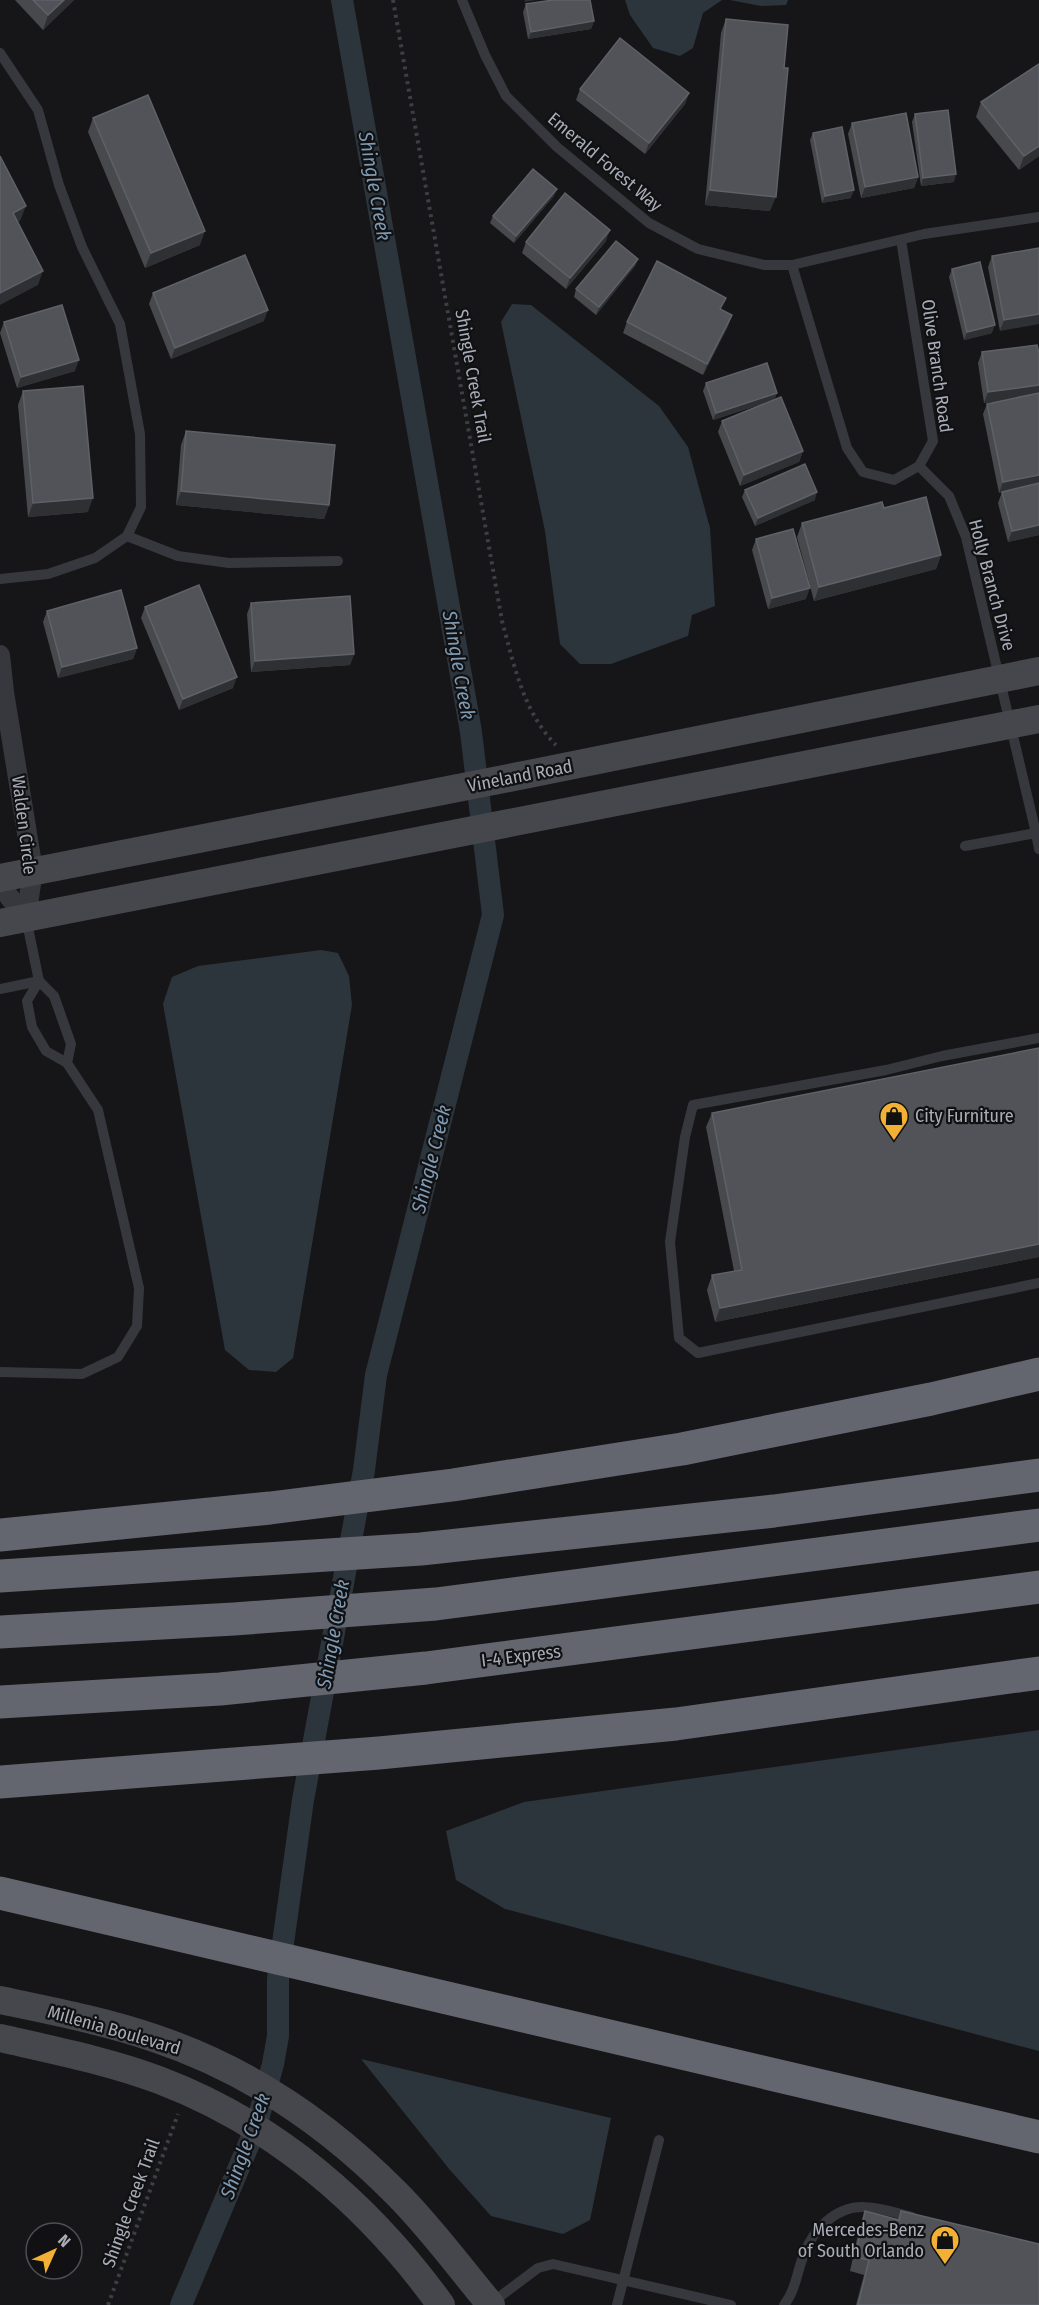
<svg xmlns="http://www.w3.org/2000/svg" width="1039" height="2305" font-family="'Fira Sans Condensed',sans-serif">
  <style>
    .water { fill: #2c353c }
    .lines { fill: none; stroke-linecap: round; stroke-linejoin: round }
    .canal { stroke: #2c353c; stroke-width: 22 }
    .path { stroke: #3d3f44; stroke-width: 4; stroke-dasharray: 3 4.5; stroke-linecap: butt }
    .lane { stroke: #37383d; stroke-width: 10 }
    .street { stroke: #37383d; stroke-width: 20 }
    .secondary { stroke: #45474d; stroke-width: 28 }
    .highway { stroke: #63666e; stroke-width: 33 }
    .wall { fill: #47494d }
    .shaded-wall { fill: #2f3033 }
    .building { fill: #525359; stroke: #5f6168; stroke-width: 1.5 }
    .labels { text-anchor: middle; stroke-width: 4.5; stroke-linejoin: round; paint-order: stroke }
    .street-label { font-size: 18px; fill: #a8adb8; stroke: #111113 }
    .poi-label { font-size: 18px; fill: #a8adb8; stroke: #111113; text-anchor: start }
    .water-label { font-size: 20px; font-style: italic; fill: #7f9bb3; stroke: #111113 }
  </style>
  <rect width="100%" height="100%" fill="#161618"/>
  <g class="water">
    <path d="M625,0H722L703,13L693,48L680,56L653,48L630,15Z"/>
    <path d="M730,0H788L786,5L761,6Z"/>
    <path d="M512,304L531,305L659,406L688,447L710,528L715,606L692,615L688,636L611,664H580L560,644L545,531L501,322Z"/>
    <path d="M321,950L338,953L349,976L352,1005L293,1358L276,1372L249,1370L225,1350L163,1004L172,977L198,966Z"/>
    <path d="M1039,1730V2051L505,1909L456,1880L446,1831L524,1802Z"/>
    <path d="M361,2059L611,2118L590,2220L563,2234L491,2216L450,2170Z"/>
  </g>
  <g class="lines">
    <path class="canal" d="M181,2305L256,2127L273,2064L278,2036V1979L303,1800L364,1470L376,1375L493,915L471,732L342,0"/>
    <g class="path">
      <path d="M393,0L502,621C514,664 523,712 556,745"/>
      <path d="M108,2305L178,2114"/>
    </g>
    <g class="lane">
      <path d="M462,0L485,55L506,96L557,147L649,223L698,249L764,265H792L924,234L1039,217"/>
      <path d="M0,53L38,110L59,185L82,247L120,324L140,434L141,507L127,536L95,558L48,574L0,579"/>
      <path d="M792,265L847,448L863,472L894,480L919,466L933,441L901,240"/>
      <path d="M919,466L949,496L966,537L1036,833L1039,832"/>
      <path d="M127,536L178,556L229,563L338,561"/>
      <path d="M965,846L1036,833L1039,849"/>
      <path d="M26,918L39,981L54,996L71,1044L67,1063"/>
      <path d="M0,989L39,981"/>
      <path d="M1039,1038L942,1056L886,1070L693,1105L685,1137L670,1242L679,1338L698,1353L1039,1283"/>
      <path d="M0,1372L82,1374L118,1357L137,1326L139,1288L98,1110L67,1063L46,1051L32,1027L27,1001L39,981"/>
      <path d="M490,2304L538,2268L553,2264L731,2305"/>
      <path d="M617,2305L659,2140"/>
      <path d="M784,2305C796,2290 797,2271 804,2254C813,2230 835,2207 862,2207C879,2207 896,2213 912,2217"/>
    </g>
    <g class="street">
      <path d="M0,655L4,692L33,870L26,918"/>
      <path d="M0,885L26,918"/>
    </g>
    <g class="secondary">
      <path d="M0,878L534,773L1039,671"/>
      <path d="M0,923L1039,719"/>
      <path d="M0,2000C52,2011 104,2021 154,2038C247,2069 329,2125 397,2194C431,2228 460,2268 491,2305"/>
      <path d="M0,2038C53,2050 108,2061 159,2080C275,2124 369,2205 441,2305"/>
    </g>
    <g class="highway">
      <path d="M0,1535L270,1508L453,1485L682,1449L931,1399L1039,1374"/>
      <path d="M0,1576L421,1549L774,1511L1039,1475"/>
      <path d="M0,1632L234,1619L436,1604L1039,1525"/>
      <path d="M0,1702L220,1689L426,1668L1039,1587"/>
      <path d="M0,1782L379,1753L676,1724L1039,1673"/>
      <path d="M0,1893L1039,2137"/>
    </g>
  </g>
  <g class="wall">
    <path d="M15,0H74L43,30Z"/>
    <path d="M526,4L594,21L591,29L528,39L523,12Z"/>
    <path d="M726,19L770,211L705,205L721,33Z"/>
    <path d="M580,89L689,93L685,104L645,154L576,100Z"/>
    <path d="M981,102L1039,156L1019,170L976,117Z"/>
    <path d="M915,114L954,182L921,186L912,122Z"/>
    <path d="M93,118L200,245L145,268L88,132Z"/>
    <path d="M852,123L918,177L914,188L861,198L848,134Z"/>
    <path d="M813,133L851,198L822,203L810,140Z"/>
    <path d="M554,196L514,243L490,223L493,216Z"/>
    <path d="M606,241L566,289L522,253L526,242Z"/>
    <path d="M1039,248L1000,331L988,267L992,256Z"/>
    <path d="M638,259L635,266L596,315L574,297L576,289Z"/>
    <path d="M952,269L992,333L964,340L949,277Z"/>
    <path d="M153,293L264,321L171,359L149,304Z"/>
    <path d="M721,310L732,315L728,326L703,375L623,333L627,322Z"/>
    <path d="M4,322L75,371L17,388L0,333Z"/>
    <path d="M982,352L1039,353V535L1008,542L998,503L1002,492L999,493L983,414L987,404L998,401L984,403L978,363Z"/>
    <path d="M706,383L777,393L774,400L713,420L703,391Z"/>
    <path d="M23,391L88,512L28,517L18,405Z"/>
    <path d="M722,421L803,451L799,462L740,486L718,432Z"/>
    <path d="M186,431L329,505L324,519L176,505L181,445Z"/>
    <path d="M745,490L815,500L755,526L742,497Z"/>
    <path d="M884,508L941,555L936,569L814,601L797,537L802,523Z"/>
    <path d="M756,539L806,599L768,609L752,550Z"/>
    <path d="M251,603L354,654L350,665L251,672L247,614Z"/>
    <path d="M145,607L233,688L179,710L141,618Z"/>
    <path d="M47,611L137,648L133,659L58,678L43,622Z"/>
    <path d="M1039,1048V1257L715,1322L707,1290L712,1275L734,1271L706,1127L712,1113Z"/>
    <path d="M865,2211L898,2220L901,2211L1039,2305H856L864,2275L850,2271L860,2225Z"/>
  </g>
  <g class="shaded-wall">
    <path d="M64,0H74L43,30L48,15Z"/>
    <path d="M525,0H536L524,2Z"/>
    <path d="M594,21L591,29L528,39L531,32Z"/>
    <path d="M689,93L685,104L645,154L649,143Z"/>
    <path d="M1039,146V156L1019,170L1024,156Z"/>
    <path d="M956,174L954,182L921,186L923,178Z"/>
    <path d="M918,177L914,188L861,198L865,187Z"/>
    <path d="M557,189L554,196L514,243L516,236Z"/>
    <path d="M710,190L776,197L770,211L705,205Z"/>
    <path d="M854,190L851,198L822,203L825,196Z"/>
    <path d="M26,206L20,221L8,227L13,213Z"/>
    <path d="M610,230L606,241L566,289L570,278Z"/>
    <path d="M205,231L200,245L145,268L151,253Z"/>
    <path d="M638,259L635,266L596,315L599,307Z"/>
    <path d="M43,271L38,285L0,305V293Z"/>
    <path d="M268,310L264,321L171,359L175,348Z"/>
    <path d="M1039,314V324L1000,331L1004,320Z"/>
    <path d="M732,315L728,326L703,375L707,364Z"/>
    <path d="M995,325L992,333L964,340L967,332Z"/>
    <path d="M79,360L75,371L17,388L21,377Z"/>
    <path d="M1039,385V396L984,403L988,392Z"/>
    <path d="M777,393L774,400L713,420L716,413Z"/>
    <path d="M803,451L799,462L740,486L744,475Z"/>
    <path d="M1039,475V485L999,493L1003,482Z"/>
    <path d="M181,491L329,505L324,519L176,505Z"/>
    <path d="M817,492L815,500L755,526L758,518Z"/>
    <path d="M93,498L88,512L28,517L33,503Z"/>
    <path d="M1039,525V535L1008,542L1012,531Z"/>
    <path d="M941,555L936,569L814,601L819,587Z"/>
    <path d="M810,588L806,599L768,609L772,598Z"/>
    <path d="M137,648L133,659L58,678L62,667Z"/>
    <path d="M354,654L350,665L251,672L255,661Z"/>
    <path d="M237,677L233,688L179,710L183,699Z"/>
    <path d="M1039,1244V1257L715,1322L720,1308Z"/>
  </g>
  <g class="building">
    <path d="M33,0H64L48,15Z"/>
    <path d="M553,0H590L594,21L531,32L526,4Z"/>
    <path d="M726,19L788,25L784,68H788L776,197L710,190Z"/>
    <path d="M620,38L689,93L649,143L580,89Z"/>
    <path d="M1039,64V146L1024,156L981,102Z"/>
    <path d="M148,95L205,231L151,253L93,118Z"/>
    <path d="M948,110L956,174L923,178L915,114Z"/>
    <path d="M906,113L918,177L865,187L852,123Z"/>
    <path d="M842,127L854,190L825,196L813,133Z"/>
    <path d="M0,156L26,206L13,213L43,271L0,293Z"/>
    <path d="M533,169L557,189L516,236L493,216Z"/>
    <path d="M565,193L610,230L570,278L526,242Z"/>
    <path d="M616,241L638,259L599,307L576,289Z"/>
    <path d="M1039,248V314L1004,320L992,256Z"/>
    <path d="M245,255L268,310L175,348L153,293Z"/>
    <path d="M657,261L726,298L720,309L732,315L707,364L627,322Z"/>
    <path d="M980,262L995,325L967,332L952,269Z"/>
    <path d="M62,305L79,360L21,377L4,322Z"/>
    <path d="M1037,345L1039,353V385L988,392L982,352Z"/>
    <path d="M767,363L777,393L716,413L706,383Z"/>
    <path d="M83,386L93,498L33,503L23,391Z"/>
    <path d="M1039,393V475L1003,482L987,404Z"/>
    <path d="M781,397L803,451L744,475L722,421Z"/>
    <path d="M186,431L335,445L329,505L181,491Z"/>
    <path d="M805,464L817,492L758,518L745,490Z"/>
    <path d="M1039,483V525L1012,531L1002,492Z"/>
    <path d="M926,497L941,555L819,587L802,523L882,502L884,508Z"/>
    <path d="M793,529L810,588L772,598L756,539Z"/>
    <path d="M199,585L237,677L183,699L145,607Z"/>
    <path d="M121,590L137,648L62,667L47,611Z"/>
    <path d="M350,596L354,654L255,661L251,603Z"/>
    <path d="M1039,1048V1244L720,1308L712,1275L742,1270L712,1113Z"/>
    <path d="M865,2211L899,2220L901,2211L1039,2244V2305H858L869,2260L855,2257Z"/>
  </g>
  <defs>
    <g id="shop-pin" transform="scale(1.5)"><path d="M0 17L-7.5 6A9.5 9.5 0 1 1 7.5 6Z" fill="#f2b134" stroke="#111113"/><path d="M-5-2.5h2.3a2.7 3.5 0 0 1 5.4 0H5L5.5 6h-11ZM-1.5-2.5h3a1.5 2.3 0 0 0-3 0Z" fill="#111"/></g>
  </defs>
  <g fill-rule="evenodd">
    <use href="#shop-pin" x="894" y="1116"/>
    <use href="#shop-pin" x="945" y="2240"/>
  </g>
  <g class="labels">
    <g class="street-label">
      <text transform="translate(605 162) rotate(40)" y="6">Emerald Forest Way</text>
      <text transform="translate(937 366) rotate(82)" y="6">Olive Branch Road</text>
      <text transform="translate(473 376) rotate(80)" y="6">Shingle Creek Trail</text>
      <text transform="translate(992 585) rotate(75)" y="6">Holly Branch Drive</text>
      <text transform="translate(520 776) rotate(-11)" y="6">Vineland Road</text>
      <text transform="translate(24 825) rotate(83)" y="6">Walden Circle</text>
      <text transform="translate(521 1656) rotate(-7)" y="6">I-4 Express</text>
      <text transform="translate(114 2030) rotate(16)" y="6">Millenia Boulevard</text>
      <text transform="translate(131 2203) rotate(-70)" y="6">Shingle Creek Trail</text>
    </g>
    <g class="poi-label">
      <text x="915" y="1122">City Furniture</text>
      <text x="924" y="2236" text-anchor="end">Mercedes-Benz<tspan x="924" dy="21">of South Orlando</tspan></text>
    </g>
    <g class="water-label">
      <text transform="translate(375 186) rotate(80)" y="7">Shingle Creek</text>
      <text transform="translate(459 665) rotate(80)" y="7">Shingle Creek</text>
      <text transform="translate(431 1159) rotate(-76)" y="7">Shingle Creek</text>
      <text transform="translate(333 1634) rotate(-80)" y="7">Shingle Creek</text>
      <text transform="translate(245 2146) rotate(-70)" y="7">Shingle Creek</text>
    </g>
  </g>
  <g transform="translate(54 2251) rotate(45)"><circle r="28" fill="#111113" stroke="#4d4f55" stroke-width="1.5"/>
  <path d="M0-4.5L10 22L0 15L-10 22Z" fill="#f2b134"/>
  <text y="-9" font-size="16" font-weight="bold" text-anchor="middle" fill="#a8adb8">N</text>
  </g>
</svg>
